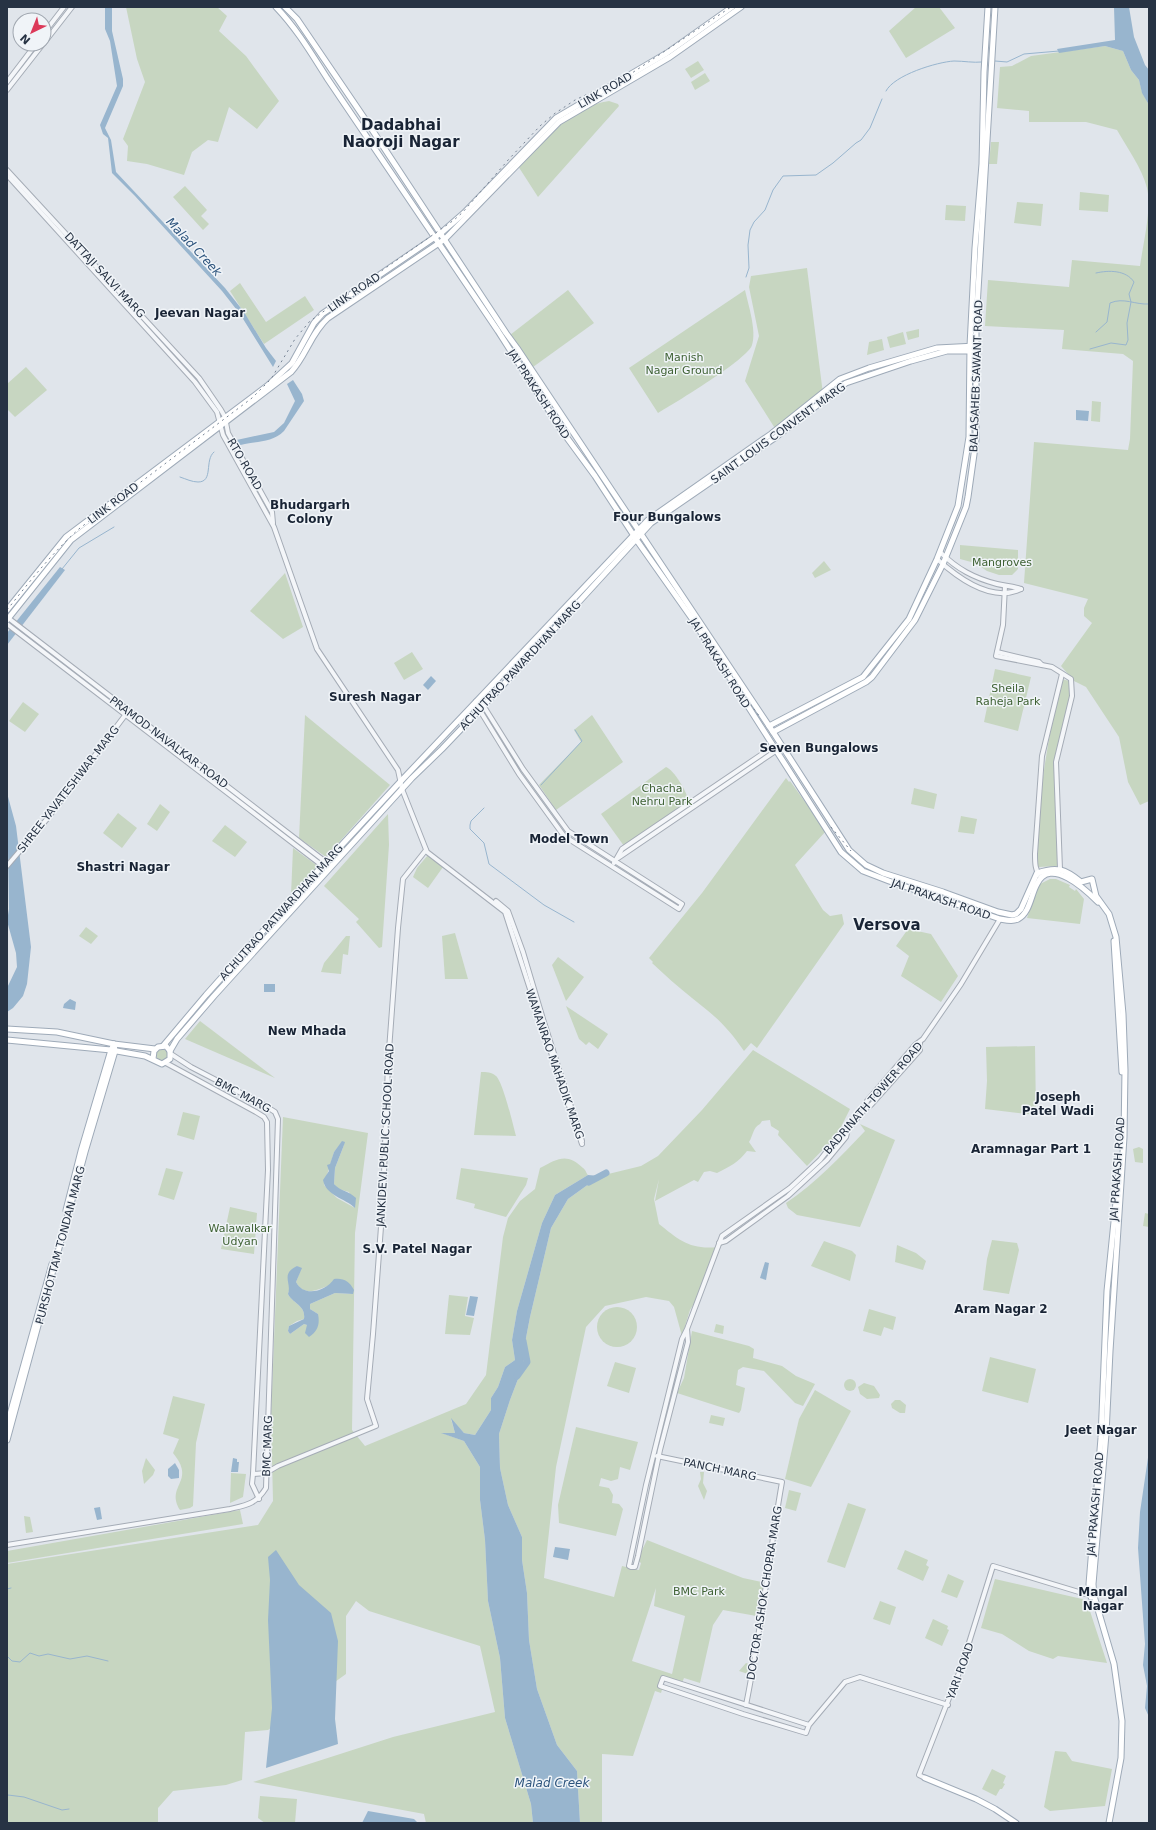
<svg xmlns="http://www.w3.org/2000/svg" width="1156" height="1830" font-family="'DejaVu Sans',sans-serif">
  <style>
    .green { fill: #c7d6c1; fill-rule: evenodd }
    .water { fill: #98b5ce }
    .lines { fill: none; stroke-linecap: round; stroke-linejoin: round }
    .stream { stroke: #98b5ce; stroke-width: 1 }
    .river { stroke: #98b5ce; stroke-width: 7 }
    .minor-casing { stroke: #a5acb6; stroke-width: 6 }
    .major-casing { stroke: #9eaab8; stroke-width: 7 }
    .minor { stroke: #f4f6f9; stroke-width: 4 }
    .major { stroke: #fff; stroke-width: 5 }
    .rail { stroke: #788596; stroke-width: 1; stroke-dasharray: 2 4; stroke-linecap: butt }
    .labels { text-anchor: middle; stroke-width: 3; stroke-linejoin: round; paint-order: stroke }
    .street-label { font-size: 11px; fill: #273344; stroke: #f0f4f8 }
    .park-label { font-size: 11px; fill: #3e6133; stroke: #f0f4f8 }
    .water-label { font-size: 12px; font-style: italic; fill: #2d547d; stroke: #f0f4f8 }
    .neighbourhood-label { font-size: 12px; font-weight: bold; fill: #192435; stroke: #f0f4f8 }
    .district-label { font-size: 15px; font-weight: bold; fill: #192435; stroke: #f0f4f8 }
  </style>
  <rect width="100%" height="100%" fill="#e0e5eb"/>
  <g class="green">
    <path d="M126,7H217L227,16L219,31L246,56L279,101L257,129L229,107L218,142L208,140L192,152L184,175L147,164L127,161L128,146L123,139L145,82L137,59Z"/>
    <path d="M916,7H939L955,28L906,58L889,31Z"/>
    <path d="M1105,46L1123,51L1131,70L1139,80L1142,92L1149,105V801L1140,805L1128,782L1119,737L1086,687L1074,681L1061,666L1092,623L1084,616V608L1088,599L1024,583L1034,442L1128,450L1130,439L1133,361L1123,354L1062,349L1064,330L985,326L988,280L1069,287L1072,260L1140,266C1143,244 1152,209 1147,188C1142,168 1127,148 1117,130L1086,122H1029V111L997,108L1000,67L1012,66L1031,56Z"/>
    <path d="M698,61L704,70L691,78L685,69Z"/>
    <path d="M705,73L710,81L695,90L691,82Z"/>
    <path d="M609,101L618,104L619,106L538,197L518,166C543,142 573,105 609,101Z"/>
    <path d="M991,142H999L997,164H989Z"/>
    <path d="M185,186L207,210L201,216L209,224L203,230L173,197Z"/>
    <path d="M1080,192L1109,195L1108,212L1079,210Z"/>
    <path d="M1017,202L1043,204L1041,226L1014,223Z"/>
    <path d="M946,205L966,206L965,221L945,220Z"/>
    <path d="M807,268L823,394L776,430L745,381L759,336L749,287L751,276Z"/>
    <path d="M240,283L266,322L305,296L314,310L264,344L230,291Z"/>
    <path d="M568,290L594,323L533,367L510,335Z"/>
    <path d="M745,290C748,304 757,331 752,345C748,359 675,403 658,413L629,368Z"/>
    <path d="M919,329V337L908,340L906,332Z"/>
    <path d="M903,332L906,344L890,348L887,337Z"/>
    <path d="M882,339L884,350L867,355L869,342Z"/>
    <path d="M26,367L47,390L15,417L7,409V384Z"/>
    <path d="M1092,401L1101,402L1100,422L1091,421Z"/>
    <path d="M960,545L1018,550V569L1012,575H999L987,571L975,563L960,559Z"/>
    <path d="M824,561L831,570L815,578L812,573Z"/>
    <path d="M285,573L303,627L283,639L250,611Z"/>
    <path d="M412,652L423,669L404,680L394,663Z"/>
    <path d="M995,669L1031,677L1018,731L984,722Z"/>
    <path d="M1062,679L1069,681L1071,695L1054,762L1058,854L1057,866L1039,867L1036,861C1038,799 1047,739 1062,679Z"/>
    <path d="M23,702L39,714L25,732L9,721Z"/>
    <path d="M305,715L390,785L326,857L299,838Z"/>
    <path d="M592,715L623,762L556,810L539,785L581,742L574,730Z"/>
    <path d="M666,767C674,770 688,793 688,801L624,846L601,814Z"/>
    <path d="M786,778L789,782L790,781L826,831L795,865L823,910L830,916L842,914L844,924L757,1048L751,1043L744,1051C727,1026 715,1016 692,998C678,987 665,975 652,963L653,962L649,958L702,893Z"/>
    <path d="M914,788L937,794L934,809L911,804Z"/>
    <path d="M160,804L170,812L157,831L147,824Z"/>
    <path d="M118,813L137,828L122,848L103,833Z"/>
    <path d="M388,814L389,845L382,947L379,948L356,922L359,919L324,886Z"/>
    <path d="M961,816L977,819L974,834L958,832Z"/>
    <path d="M225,825L247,842L235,857L212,841Z"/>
    <path d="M293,848L319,867L291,895Z"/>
    <path d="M428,855L443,867L428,888L413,877L417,868Z"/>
    <path d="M1050,879H1056L1070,885L1069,887L1075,891L1076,889L1084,899L1080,924L1027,918L1038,885Z"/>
    <path d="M86,927L98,936L91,944L79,936Z"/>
    <path d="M908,929L931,934L958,976L941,1002L901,976L909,956L896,946Z"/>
    <path d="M455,933L468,979H445L442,936Z"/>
    <path d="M346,936H350L348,955L343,954L341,974L321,972L324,963Z"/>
    <path d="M558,957L584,977L566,1001L552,965Z"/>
    <path d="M566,1006L608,1034L598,1049L589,1042L586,1045L579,1039Z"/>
    <path d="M200,1021L275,1078L185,1039Z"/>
    <path d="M1035,1046L1036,1115L985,1109L987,1081L986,1047Z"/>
    <circle cx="162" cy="1055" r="6"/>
    <path d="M753,1050L850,1109L837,1135L807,1166L778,1135L779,1131L771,1126L770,1120L762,1121L760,1124C753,1127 753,1136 749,1142L756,1152L747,1151C739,1162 729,1167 717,1173L710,1171L704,1172L698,1182L694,1180L655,1201L659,1179L654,1199L659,1224C679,1240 690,1250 718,1247L708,1281L690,1310L682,1336L674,1307L669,1301L646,1297L605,1306L586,1327L556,1467L544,1578L614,1597L622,1566L639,1570L641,1563L637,1560L647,1540L743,1578L766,1583L762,1617L723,1610L713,1625L700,1683L684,1678L682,1683L665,1679L661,1693L655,1691L633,1756L602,1754V1823H580L577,1771L557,1745L537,1689L529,1640L527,1593L522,1560V1537L508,1505L500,1468L499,1434L510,1400L523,1366L525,1343L530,1317L551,1228L568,1199L600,1176L641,1166L658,1156L702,1110ZM656,1588L654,1606L685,1616L672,1674L632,1661Z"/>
    <path d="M481,1072C486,1072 492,1072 496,1076C503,1082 513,1125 516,1136L474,1135Z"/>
    <path d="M183,1112L200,1116L194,1140L177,1135Z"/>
    <path d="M283,1117L368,1133L355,1233L352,1430L365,1446L466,1404L486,1375L503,1237L508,1218L520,1201L535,1189L540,1168C557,1159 567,1152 583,1168C586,1170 586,1173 588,1175L555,1195L542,1223L517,1311L512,1340L515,1360L505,1367L498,1387L491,1398V1410L475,1435L464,1433L451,1419L455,1433H442L464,1441L480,1467V1500L485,1540L488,1601L500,1658L505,1718L531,1804L533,1823H426L424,1814L253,1782L393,1737L495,1712L480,1646L369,1611L356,1601L346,1616V1674L268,1730L245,1732L242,1780L226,1785L173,1791L158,1808V1823H7V1564L258,1525L273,1501L271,1416ZM342,1142H344V1145L335,1168L334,1184L338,1189L349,1192L355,1208L337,1198L324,1185L334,1152ZM297,1266L301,1269L296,1282C303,1297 318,1290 330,1285L352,1294L335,1293L310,1304V1309L318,1314L307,1325L304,1324L290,1334L288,1331L289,1326L297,1321L304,1319C306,1305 293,1304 288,1294Z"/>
    <path d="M860,1124L895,1140L860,1227L797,1215L788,1208L786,1203C816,1183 840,1157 865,1131Z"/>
    <path d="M1139,1147L1143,1149V1163L1135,1162L1133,1149Z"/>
    <path d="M166,1168L183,1172L174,1200L158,1195Z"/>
    <path d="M461,1168L528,1178L526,1185L506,1217L474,1208L475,1204L456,1199Z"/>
    <path d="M230,1207L257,1213L254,1254L221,1249Z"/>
    <path d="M1145,1213L1149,1214V1227L1143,1226Z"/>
    <path d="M992,1240L1017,1243L1019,1250L1009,1294L983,1290L987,1259Z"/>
    <path d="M824,1241L852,1251L856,1255L850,1281L811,1266Z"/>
    <path d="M897,1245L916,1253L926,1261L923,1270L895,1262Z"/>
    <path d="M449,1295L468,1297L465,1316L474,1318L470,1335L445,1334Z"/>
    <circle cx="617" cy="1327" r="20"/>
    <path d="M869,1309L896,1317L893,1330L884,1327L881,1336L863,1331Z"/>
    <path d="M716,1324L724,1326L723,1334L714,1332Z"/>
    <path d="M692,1331L749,1346L754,1349L753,1358L782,1366L796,1376L815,1384L803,1406L795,1403L764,1371L743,1367L738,1370L736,1385L745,1388L741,1410L739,1413L677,1393L684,1378Z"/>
    <path d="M990,1357L1036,1369L1028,1403L982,1391Z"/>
    <path d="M615,1362L636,1368L629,1393L607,1386Z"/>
    <circle cx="850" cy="1385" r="6"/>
    <path d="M864,1383L874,1386L880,1395L879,1398L867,1399L860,1394L858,1387Z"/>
    <path d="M815,1390L851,1411L811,1487L785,1479L799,1419Z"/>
    <path d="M173,1396L205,1404L196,1443L193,1506L190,1508L180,1510C165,1485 197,1482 173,1453L179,1439L163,1434Z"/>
    <path d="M895,1400H900L906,1405L905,1413H900L892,1408L891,1404Z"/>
    <path d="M711,1415L725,1418L723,1426L709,1423Z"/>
    <path d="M576,1427L638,1442L630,1470L620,1467L618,1479L611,1481L601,1478L599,1486L609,1488L613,1495L612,1503L619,1504L623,1509L616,1536L559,1523L558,1505Z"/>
    <path d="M146,1458L155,1470L153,1475L144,1484L142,1471Z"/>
    <path d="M700,1472H704L703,1483L707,1491L704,1500L698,1486L701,1479Z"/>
    <path d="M231,1473L246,1474L243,1497L230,1503Z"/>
    <path d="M789,1490L801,1493L796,1511L785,1508Z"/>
    <path d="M848,1503L866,1509L845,1568L827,1562Z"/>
    <path d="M240,1510L243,1524L7,1563V1551Z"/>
    <path d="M24,1516L30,1517L33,1532L26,1533Z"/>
    <path d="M905,1550L928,1560L926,1565L929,1567L923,1581L897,1569Z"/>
    <path d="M948,1574L964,1581L957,1598L941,1592Z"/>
    <path d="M995,1579L1082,1599L1087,1602L1107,1663L1058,1656L1053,1659L1029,1651L1002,1634L981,1628Z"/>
    <path d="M880,1601L896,1607L890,1625L873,1619Z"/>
    <path d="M933,1619L948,1626L947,1629L949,1630L942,1646L925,1638Z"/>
    <path d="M746,1663L751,1665L748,1674L739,1671Z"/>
    <path d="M1055,1751L1066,1752L1072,1761L1112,1769L1105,1806L1050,1811L1044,1807Z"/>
    <path d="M992,1769L1006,1776L1003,1783L1005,1784L1002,1789H1000L996,1796L982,1789Z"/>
    <path d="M260,1796L297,1799L295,1823H265L258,1818Z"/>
  </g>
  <g class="water">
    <path d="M105,7H112V31L123,79V86L105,128L111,140L116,172L225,288L244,312L266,348L276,361L273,367L240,314L222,291L135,196L112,173L108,138L103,134L100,125L117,86L110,41L105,29Z"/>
    <path d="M1114,7H1129L1134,37L1145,65L1149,70V105L1142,93L1139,80L1131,70L1123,51L1105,46L1059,53L1057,49L1115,40Z"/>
    <path d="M293,380L302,394L304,401L284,431C270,445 251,440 234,447L232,441L274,432L284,423L295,401L287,384Z"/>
    <path d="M1076,410L1089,411L1088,421L1076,420Z"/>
    <path d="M60,567L65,570L7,645V633Z"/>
    <path d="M431,676L436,681L428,690L423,685Z"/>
    <path d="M7,793L16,826L31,947L27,984L23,996L13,1008L7,1012V988L17,967L16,953L7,921L9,909Z"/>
    <rect x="264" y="984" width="11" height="8"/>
    <path d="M70,999L76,1002L75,1010L63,1008L64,1004Z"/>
    <path d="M342,1141L345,1142L344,1145L335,1168L334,1184C340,1191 349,1191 356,1198L355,1208C345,1198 326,1196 323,1180L329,1171L327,1165L330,1164L334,1152Z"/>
    <path d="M588,1175L600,1176L568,1199L551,1228L530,1317L525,1343L523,1366L510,1400L499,1434L500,1468L508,1505L522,1537V1560L527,1593L529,1640L537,1689L557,1745L577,1771L580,1823H533L531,1804L505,1718L500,1658L488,1601L485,1540L480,1500V1467L464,1441L441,1433H455L451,1418L464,1433L475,1435L491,1410V1398L498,1387L505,1367L515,1360L512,1340L517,1311L542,1223L555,1195Z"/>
    <path d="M765,1262L769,1263L766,1280L760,1278Z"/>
    <path d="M297,1266L302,1268L296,1282C304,1298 326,1291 334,1279C344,1278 349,1281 354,1290L353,1294L335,1293L310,1304V1309L318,1314C320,1324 318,1331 309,1337L305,1333L307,1325L304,1324L290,1334L288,1331L289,1326L304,1319C306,1305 293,1304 288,1294C292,1283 280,1274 297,1266Z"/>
    <path d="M470,1296L478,1297L474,1316L466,1315Z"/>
    <path d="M1149,1451V1717L1145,1708L1147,1686L1143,1665L1145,1644L1138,1548L1140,1512Z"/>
    <path d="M233,1458L237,1459V1462H239L238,1472H231Z"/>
    <path d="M175,1463L179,1470V1478L171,1479L168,1476V1469Z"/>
    <path d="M100,1507L102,1519L97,1520L94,1508Z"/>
    <path d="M555,1547L570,1549L568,1560L553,1557Z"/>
    <path d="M276,1550L299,1585L331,1613L338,1641L335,1719L338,1744L266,1768L272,1708L268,1620L270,1580L268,1557Z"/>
    <path d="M368,1811L414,1819L418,1823H362Z"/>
  </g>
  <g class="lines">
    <g class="stream">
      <path d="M995,61L1007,62L1024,54L1059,51"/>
      <path d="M886,91C894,75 937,62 954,61C964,61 973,63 982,62"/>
      <path d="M746,277L749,268L748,245L750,230L754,222L765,210L773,190L783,176L816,175L833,163L856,143L861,140L870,128L882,99"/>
      <path d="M1096,332L1107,322L1110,303C1124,297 1135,305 1149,304"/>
      <path d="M1090,349L1111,343L1126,345L1128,340L1127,323L1131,302L1129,294L1134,282C1126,270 1109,270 1096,273"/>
      <path d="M180,477C186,479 192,482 198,482C214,482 204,460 214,452"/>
      <path d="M62,569L79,548L114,527"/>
      <path d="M541,785L582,741L575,730"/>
      <path d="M484,808L471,821L470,825V829L484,843L489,864L544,905L574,922"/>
      <path d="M7,1589L11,1588"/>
      <path d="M7,1656L12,1661L20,1662L30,1653L39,1656L48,1654L70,1659L87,1656L108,1661"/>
      <path d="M7,1797L8,1795L24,1797L62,1810L69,1809"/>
    </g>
    <g class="river">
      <path d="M589,1182L606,1173"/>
      <path d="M517,1376L527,1362L523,1341"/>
    </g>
    <g class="minor-casing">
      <g id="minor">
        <path d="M44,33L64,7"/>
        <path d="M44,43L72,7"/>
        <path d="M7,82L36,44"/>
        <path d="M7,90L43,44"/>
        <path d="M7,170L199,378L221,410L225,417L228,433L272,512L273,523"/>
        <path d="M7,175L195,382L217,412L223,435L274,527L317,649L398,770L402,789L427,852L505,912L539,1017L582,1144"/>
        <path d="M940,552C957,569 974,578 997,584C1005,586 1013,586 1021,589"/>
        <path d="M937,559C958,578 992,603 1021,589"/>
        <path d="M1005,586L1003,625L996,656L1052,667L1071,679L1072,696L1056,762L1060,869"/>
        <path d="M7,617L331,866"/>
        <path d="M7,624L328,870"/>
        <path d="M997,652L1039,662L1042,665"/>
        <path d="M476,701L483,705L523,769L568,831L682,904L679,909L564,836L519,774L479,709Z"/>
        <path d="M618,858L777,750"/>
        <path d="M614,863L622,849L774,746"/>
        <path d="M7,866L47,819L126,714"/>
        <path d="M1041,877C1035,871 1035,863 1035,854L1042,756L1062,674"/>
        <path d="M496,901L508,911L523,952L543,1019L582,1141"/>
        <path d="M166,1063L256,1112L264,1117L267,1122L268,1170L253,1474L252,1484L259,1499"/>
        <path d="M865,1109L871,1105L920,1050V1043"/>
        <path d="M719,1243L726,1241L788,1196L827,1160L846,1137L848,1129"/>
        <path d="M687,1329L682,1339L646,1485L629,1566L631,1567H635L638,1556L660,1450L688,1342L687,1329L722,1236L790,1188L820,1160L841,1133L848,1129L865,1109L867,1101L915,1045L923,1039L961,984L1000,919"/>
        <path d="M657,1456L782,1482C769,1556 761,1631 746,1705"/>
        <path d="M253,1474L266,1473L278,1466L376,1426L367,1399L373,1334L383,1200L388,1064L398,928L403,879L426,850"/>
        <path d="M7,1545L230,1509C247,1505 256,1504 266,1488L278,1119L275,1112L264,1105L191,1067L171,1054"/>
        <path d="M809,1725L663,1678L660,1686L743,1714L806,1733L809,1725L845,1682L860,1677L948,1705"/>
        <path d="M925,1778L919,1775L962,1665L993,1566L1092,1596"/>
      </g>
    </g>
    <g class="major-casing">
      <g id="major">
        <path d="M276,7C297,29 311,53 327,78L498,331L562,431L595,476L638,542L693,620L841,852L863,871L889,881L1000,919C1006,920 1013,922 1018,919C1030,913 1031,894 1037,884C1050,856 1086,890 1098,902"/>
        <path d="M285,7L297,19L369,125L506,333L517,348L773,732L849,850L866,865L883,873L943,892L998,912L1012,915L1016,914L1021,909L1037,873C1057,866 1065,869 1081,882L1092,879L1096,896L1109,914L1116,937L1123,1014L1125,1070L1124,1137L1110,1351L1106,1434L1093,1584L1094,1596L1114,1664L1122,1721L1121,1758L1109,1823"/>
        <path d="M7,610L66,537L267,386L292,363L314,323L322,314L441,233L464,213L556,118L667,53L732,7"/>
        <path d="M7,620L71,540L291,372C306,356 311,333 328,318L445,239L559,122L670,57L741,7"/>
        <path d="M769,726L863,677L909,619L937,559L958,506L969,437L970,346L975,248L982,164L984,72L988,7"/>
        <path d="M773,732L866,682L872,677L915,620L943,564L966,507L968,497L976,440V324L995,7"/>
        <path d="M1114,941L1122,1072"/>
        <path d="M7,1029L57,1032L114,1044L155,1049"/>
        <path d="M7,1040L111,1050L145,1056L162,1064L170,1059V1051L166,1046L158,1047L154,1051L153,1059"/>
        <path d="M163,1046L206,995L288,903L401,781L648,520L771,434L840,379L869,368L937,348L976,346"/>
        <path d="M170,1051L177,1039L214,996L330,868L412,778L442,749L502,686L651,523L776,437L846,383L911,361L947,351H976"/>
        <path d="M66,1210L81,1151L111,1050L114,1044"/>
        <path d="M7,1425L52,1264"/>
        <path d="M7,1440L85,1152L115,1051L114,1044"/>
        <path d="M1091,1597L1089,1584L1101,1438L1107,1291L1119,1172"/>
        <path d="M925,1778L976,1799L995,1809L1016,1823"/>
      </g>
    </g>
    <use href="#minor" class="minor"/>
    <use href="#major" class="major"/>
    <g class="rail">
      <path d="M7,610C30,581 52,553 80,528L252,398L271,379L295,339L310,321L454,220L463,212L509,159L540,126L554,114L575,100L632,73L731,7"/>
      <path d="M732,680L760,717"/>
      <path d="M831,827L851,851"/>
    </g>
  </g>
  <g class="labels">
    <g class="street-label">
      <text transform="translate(605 90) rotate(-30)" y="4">LINK ROAD</text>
      <text transform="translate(105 275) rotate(47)" y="4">DATTAJI SALVI MARG</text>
      <text transform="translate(354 292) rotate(-34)" y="4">LINK ROAD</text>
      <text transform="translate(976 376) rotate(-88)" y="4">BALASAHEB SAWANT ROAD</text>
      <text transform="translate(539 394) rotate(57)" y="4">JAI PRAKASH ROAD</text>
      <text transform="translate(778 433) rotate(-36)" y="4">SAINT LOUIS CONVENT MARG</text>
      <text transform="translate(245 464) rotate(60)" y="4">RTO ROAD</text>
      <text transform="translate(113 503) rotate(-37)" y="4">LINK ROAD</text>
      <text transform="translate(720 663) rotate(58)" y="4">JAI PRAKASH ROAD</text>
      <text transform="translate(520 665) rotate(-47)" y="4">ACHUTRAO PAWARDHAN MARG</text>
      <text transform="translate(169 742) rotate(37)" y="4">PRAMOD NAVALKAR ROAD</text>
      <text transform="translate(68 789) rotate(-52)" y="4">SHREE YAVATESHWAR MARG</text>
      <text transform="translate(941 899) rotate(19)" y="4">JAI PRAKASH ROAD</text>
      <text transform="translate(281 912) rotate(-48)" y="4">ACHUTRAO PATWARDHAN MARG</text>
      <text transform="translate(555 1064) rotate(71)" y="4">WAMANRAO MAHADIK MARG</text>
      <text transform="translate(243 1095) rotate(28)" y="4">BMC MARG</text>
      <text transform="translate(873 1098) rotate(-49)" y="4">BADRINATH TOWER ROAD</text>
      <text transform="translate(385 1135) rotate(-87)" y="4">JANKIDEVI PUBLIC SCHOOL ROAD</text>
      <text transform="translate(1117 1169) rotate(-86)" y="4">JAI PRAKASH ROAD</text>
      <text transform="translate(60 1245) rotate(-75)" y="4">PURSHOTTAM TONDAN MARG</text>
      <text transform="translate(267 1446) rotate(-88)" y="4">BMC MARG</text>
      <text transform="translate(720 1469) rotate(12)" y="4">PANCH MARG</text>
      <text transform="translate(1095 1504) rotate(-85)" y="4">JAI PRAKASH ROAD</text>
      <text transform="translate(764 1593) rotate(-81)" y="4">DOCTOR ASHOK CHOPRA MARG</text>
      <text transform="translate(960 1671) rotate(-70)" y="4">YARI ROAD</text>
    </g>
    <g class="park-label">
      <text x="684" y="361">Manish<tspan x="684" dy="13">Nagar Ground</tspan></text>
      <text x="1002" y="566">Mangroves</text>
      <text x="1008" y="692">Sheila<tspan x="1008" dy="13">Raheja Park</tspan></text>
      <text x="662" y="792">Chacha<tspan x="662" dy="13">Nehru Park</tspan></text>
      <text x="240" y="1232">Walawalkar<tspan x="240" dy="13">Udyan</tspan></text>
      <text x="699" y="1595">BMC Park</text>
    </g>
    <g class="water-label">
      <text transform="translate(194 247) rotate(47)" y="4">Malad Creek</text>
      <text x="552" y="1787">Malad Creek</text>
    </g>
    <g class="neighbourhood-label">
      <text x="200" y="317">Jeevan Nagar</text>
      <text x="310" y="509">Bhudargarh<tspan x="310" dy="14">Colony</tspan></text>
      <text x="667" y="521">Four Bungalows</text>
      <text x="375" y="701">Suresh Nagar</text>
      <text x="819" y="752">Seven Bungalows</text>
      <text x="569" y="843">Model Town</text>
      <text x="123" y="871">Shastri Nagar</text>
      <text x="307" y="1035">New Mhada</text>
      <text x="1058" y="1101">Joseph<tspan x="1058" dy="14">Patel Wadi</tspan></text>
      <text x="1031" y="1153">Aramnagar Part 1</text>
      <text x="417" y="1253">S.V. Patel Nagar</text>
      <text x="1001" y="1313">Aram Nagar 2</text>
      <text x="1101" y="1434">Jeet Nagar</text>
      <text x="1103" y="1596">Mangal<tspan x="1103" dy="14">Nagar</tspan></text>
    </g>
    <g class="district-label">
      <text x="401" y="130">Dadabhai<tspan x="401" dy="17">Naoroji Nagar</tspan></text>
      <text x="887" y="930">Versova</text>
    </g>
  </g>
  <rect width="1156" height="1830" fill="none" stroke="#273344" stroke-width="16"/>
  <g transform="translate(32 32) rotate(223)"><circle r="19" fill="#f0f4f8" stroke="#a0a7b0"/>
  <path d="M0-3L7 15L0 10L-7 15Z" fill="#dc3959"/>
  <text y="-6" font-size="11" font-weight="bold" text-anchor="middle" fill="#273344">N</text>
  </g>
</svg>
